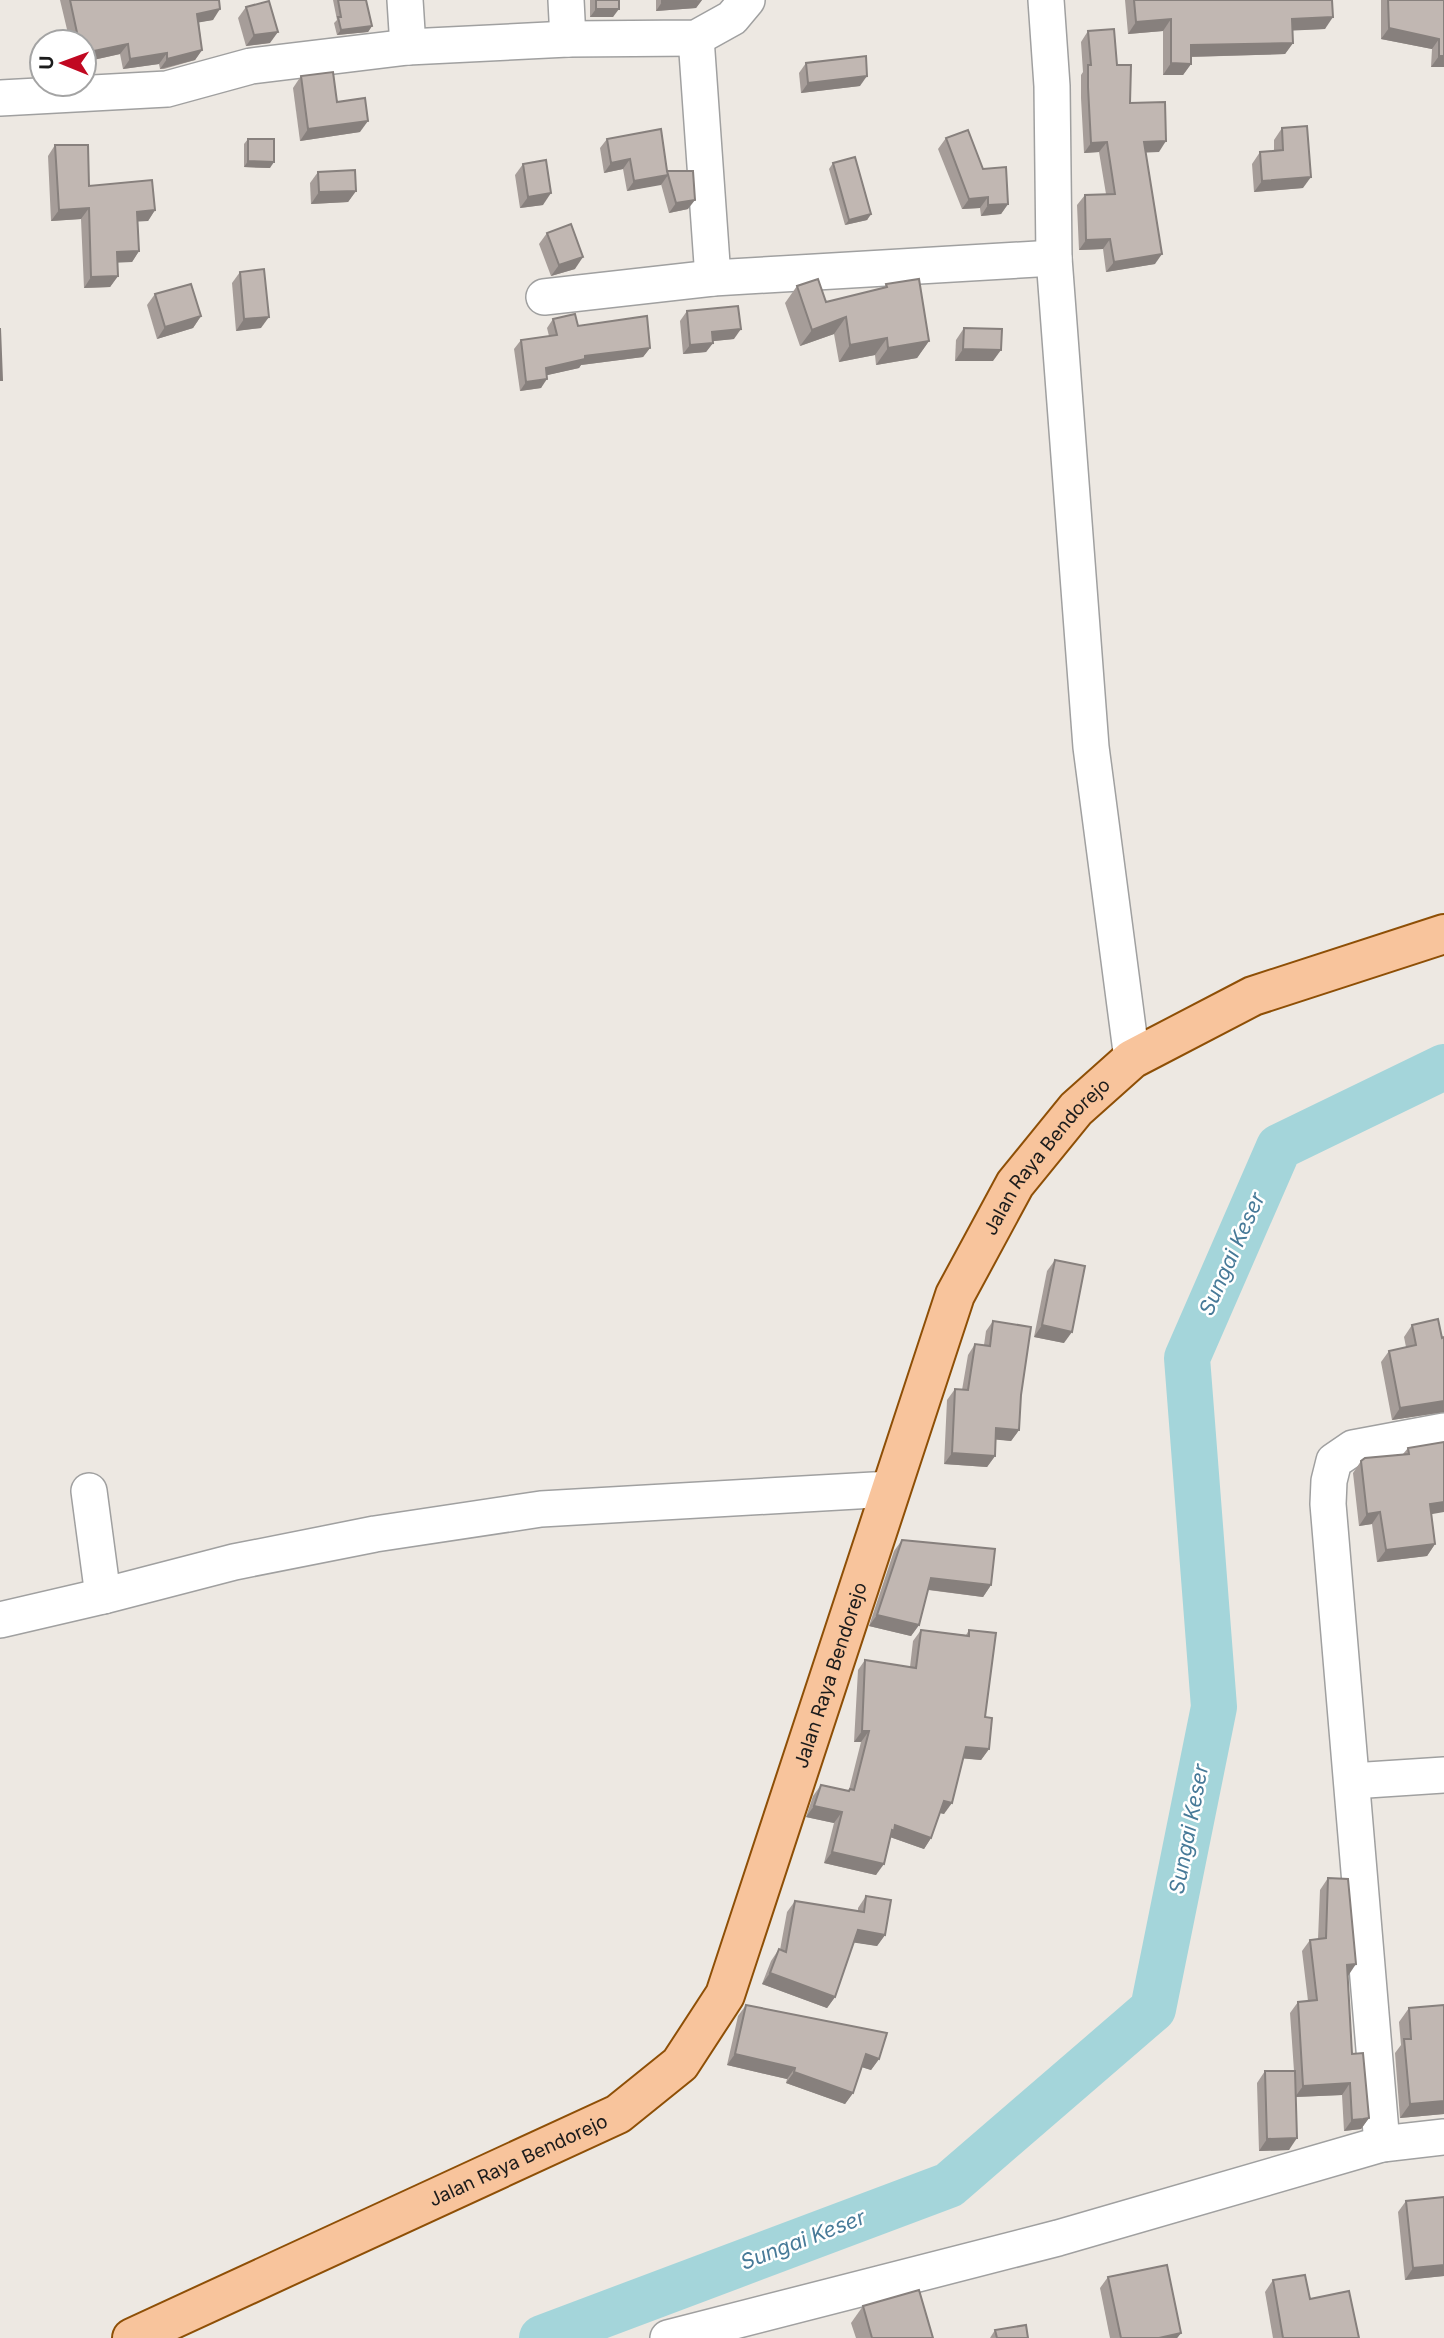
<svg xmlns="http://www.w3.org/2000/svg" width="1444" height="2338" font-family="Inter,sans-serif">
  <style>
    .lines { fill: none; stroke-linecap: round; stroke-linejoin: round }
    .river { stroke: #a4d5da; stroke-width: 46 }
    .minor-casing { stroke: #a0a0a0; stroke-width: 38 }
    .major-casing { stroke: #8e4f06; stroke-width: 42 }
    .minor { stroke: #fff; stroke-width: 35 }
    .major { stroke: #f8c49c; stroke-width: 38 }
    .wall { fill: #a69d99 }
    .shaded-wall { fill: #87807d }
    .building { fill: #c1b7b2; stroke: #87807d; stroke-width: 2 }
    .labels { text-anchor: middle; stroke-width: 5; stroke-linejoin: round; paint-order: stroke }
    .street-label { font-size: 19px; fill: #1c1c1c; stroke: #fff }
    .water-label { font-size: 21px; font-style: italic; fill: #477a98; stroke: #fff }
  </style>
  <rect width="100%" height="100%" fill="#ede8e2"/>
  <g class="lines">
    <path class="river" d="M542,2338L949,2185L1153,2009L1214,1707L1187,1358L1279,1147L1444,1067"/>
    <g class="minor-casing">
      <g id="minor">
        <path d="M405,0L408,47"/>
        <path d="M566,0L568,39"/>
        <path d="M1046,0L1052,86L1054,258L1091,747L1132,1059"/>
        <path d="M696,38L713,278"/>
        <path d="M0,98L167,89L251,66L408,47L568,39L696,38L732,18L747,0"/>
        <path d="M544,297L713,278L1054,258"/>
        <path d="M89,1491L103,1596"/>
        <path d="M0,1620L103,1596L234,1562L375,1534L541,1509L891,1489"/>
        <path d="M1352,1781L1444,1775"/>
        <path d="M1382,2144L1328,1504L1329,1481L1334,1461L1353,1448L1444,1431"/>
        <path d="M668,2338L1058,2238L1382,2144L1444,2137"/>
      </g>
    </g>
    <g class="major-casing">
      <g id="major">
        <path id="s1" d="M132,2338L618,2114L680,2064L725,1995L955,1295L1015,1184L1076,1109L1132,1059L1253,996L1444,934"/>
      </g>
    </g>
    <use href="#minor" class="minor"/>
    <use href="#major" class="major"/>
  </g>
  <g class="wall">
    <path d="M60,0H219L213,20L199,22L202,50L195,60L164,69H160L159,64L123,69L120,54L84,62V42H70Z"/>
    <path d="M333,0H366L372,26L368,32L337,35L334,23L337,20Z"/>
    <path d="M590,0H619L613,17H590Z"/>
    <path d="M656,0H702L696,8L656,11Z"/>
    <path d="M1125,0H1332L1325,29L1293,30V43L1285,54L1191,57V64L1183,75H1163V31L1128,34Z"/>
    <path d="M1381,0H1444V67H1431L1432,49L1381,39Z"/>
    <path d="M246,7L270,43L246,46L238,18Z"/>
    <path d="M1088,31L1117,65L1130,103L1159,152H1145L1155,264L1106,272L1103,249L1079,250L1077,205L1085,195L1106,194L1099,152L1084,153L1081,98V75L1083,72L1081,42Z"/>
    <path d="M806,63L860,86L801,93L799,73Z"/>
    <path d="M301,76L337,102L360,132L300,141L293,88Z"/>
    <path d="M1282,128L1303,188L1254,192L1252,164L1260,152L1274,151V140Z"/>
    <path d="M946,138L983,169L1008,204L1001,214L981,216L980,208L962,209L938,149Z"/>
    <path d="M248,139L270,168L244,167V144Z"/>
    <path d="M607,139L667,171L688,209L669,213L661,184L627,191L623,169L604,173L600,148Z"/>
    <path d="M55,145L89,186L155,210L148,221H138L139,251L132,262H117L118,276L110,287L84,288L81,219L51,221L48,156Z"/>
    <path d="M833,163L871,214L867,220L845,225L829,169Z"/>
    <path d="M523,164L543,205L520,208L515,175Z"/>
    <path d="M318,172L356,191L348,202L311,204L310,183Z"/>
    <path d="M547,233L575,269L551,276L539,244Z"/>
    <path d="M240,272L261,328L236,331L232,283Z"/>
    <path d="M886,284L929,341L917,358L876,365L875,355L839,362L834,334L800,346L785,303L797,286L826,302L884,288Z"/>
    <path d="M155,294L201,316L193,328L157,339L147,305Z"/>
    <path d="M687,311L734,339L713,341V343L706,352L683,354L680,321Z"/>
    <path d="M553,319L578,326L650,348L643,357L581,365L579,368L547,375L541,388L520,391L514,349L521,340L549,336L547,328Z"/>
    <path d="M964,328L993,361H955L956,340Z"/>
    <path d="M1055,1260L1064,1343L1034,1337L1047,1271Z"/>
    <path d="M993,1321L1021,1395L1019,1430L1011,1441L996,1439L995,1456L987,1467L944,1464L947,1400L955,1389L962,1390L968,1355L975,1344L984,1345L986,1331Z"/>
    <path d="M1412,1325L1442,1338L1444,1337V1412L1392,1420L1381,1362L1389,1351L1406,1347L1404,1337Z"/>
    <path d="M1408,1448L1431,1515L1435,1544L1427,1556L1377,1562L1372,1524L1359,1526L1353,1473L1361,1461L1403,1454Z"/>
    <path d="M902,1540L991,1585L983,1597L928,1590L919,1625L911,1636L869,1626L894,1551Z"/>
    <path d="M921,1630L966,1635L969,1630L985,1717L989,1749L981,1760L963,1758L944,1814L940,1813L931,1838L924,1849L890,1837L876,1875L824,1863L834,1823L806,1817L813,1796L821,1785L848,1791L849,1790L861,1742H854L858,1670L865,1660L910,1667L913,1641Z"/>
    <path d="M1328,1878L1348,1975L1352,2054L1369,2118L1361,2129L1344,2131L1342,2095L1296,2097L1289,2150L1259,2151L1257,2083L1265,2071H1294L1290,2013L1298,2002L1308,2001L1302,1951L1310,1940L1318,1939L1320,1890Z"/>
    <path d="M866,1896L885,1935L877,1946L854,1942L835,1997L827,2008L762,1984L771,1961L779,1949L780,1950L787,1912L795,1901L858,1911V1908Z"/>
    <path d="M746,2005L879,2059L871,2070L862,2067L853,2093L845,2104L786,2083L787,2079L727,2065L738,2016Z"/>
    <path d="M1409,2008L1444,2114L1400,2118L1395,2053L1401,2045L1399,2022Z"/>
    <path d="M1444,2197V2276L1405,2280L1398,2212L1406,2201Z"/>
    <path d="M1108,2277L1181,2333L1177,2338H1110L1100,2288Z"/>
    <path d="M1273,2280L1310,2299L1359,2338H1273L1265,2292Z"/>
    <path d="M863,2306L933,2338H856L851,2323Z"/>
    <path d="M995,2330L1028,2338H990Z"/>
  </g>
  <g class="shaded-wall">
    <path d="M702,0L696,8L656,11L662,2Z"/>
    <path d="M220,9L213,20L190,24L197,14Z"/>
    <path d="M596,9H619L613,17H590Z"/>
    <path d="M1333,17L1325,29L1284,31L1292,19Z"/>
    <path d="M1171,19L1163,31L1128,34L1136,22Z"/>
    <path d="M372,26L368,32L337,35L341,30Z"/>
    <path d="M1389,28L1439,39L1432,49L1381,39Z"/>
    <path d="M278,32L270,43L246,46L254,35Z"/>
    <path d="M1293,43L1285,54L1183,57L1191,45Z"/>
    <path d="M128,44L120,54L84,62V53Z"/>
    <path d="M202,50L195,60L160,69L167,59Z"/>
    <path d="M167,53L159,64L123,69L130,59Z"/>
    <path d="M1439,56H1444V67H1431Z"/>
    <path d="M1171,63L1191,64L1183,75H1163Z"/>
    <path d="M867,76L860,86L801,93L808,83Z"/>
    <path d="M368,121L360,132L300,141L308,129Z"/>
    <path d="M1166,141L1159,152L1136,153L1144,142Z"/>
    <path d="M1107,142L1099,152L1084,153L1091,143Z"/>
    <path d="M630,159L623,169L604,173L611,163Z"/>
    <path d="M248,161L274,162L270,168L244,167Z"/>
    <path d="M668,175L661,185L627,191L634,181Z"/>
    <path d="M1311,177L1303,188L1254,192L1262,181Z"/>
    <path d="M356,191L348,202L311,204L319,192Z"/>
    <path d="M551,193L543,205L520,208L528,197Z"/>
    <path d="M988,197L980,208L962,209L969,199Z"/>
    <path d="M695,200L688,209L669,213L676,203Z"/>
    <path d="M1008,204L1001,214L981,216L988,205Z"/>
    <path d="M89,208L81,219L51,221L59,210Z"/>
    <path d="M155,210L148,221L130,222L137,212Z"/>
    <path d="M871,214L867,220L845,225L849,220Z"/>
    <path d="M1110,239L1103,249L1079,250L1086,240Z"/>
    <path d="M139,251L132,262L110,263L117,252Z"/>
    <path d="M1162,254L1155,264L1106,272L1114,262Z"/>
    <path d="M583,257L575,269L551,276L559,265Z"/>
    <path d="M118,276L110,287L84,288L91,277Z"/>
    <path d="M201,316L193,328L157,339L165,327Z"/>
    <path d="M269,317L261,328L236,331L244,319Z"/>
    <path d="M846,317L834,334L800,346L812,330Z"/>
    <path d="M741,329L734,339L705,342L712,332Z"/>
    <path d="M887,338L875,355L839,362L850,345Z"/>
    <path d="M929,341L917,358L876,365L888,348Z"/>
    <path d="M713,343L706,352L683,354L690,345Z"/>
    <path d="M650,348L643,357L581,365L579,368L539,377L546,368L585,356Z"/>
    <path d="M963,349L1001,350L993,361H955Z"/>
    <path d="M547,379L541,388L520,391L526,382Z"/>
    <path d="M1042,1325L1072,1332L1064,1343L1034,1337Z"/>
    <path d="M1444,1401V1412L1392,1420L1400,1408Z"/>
    <path d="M996,1428L1019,1430L1011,1441L989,1439Z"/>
    <path d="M952,1453L995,1456L987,1467L944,1464Z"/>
    <path d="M1444,1502V1512L1421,1516L1430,1504Z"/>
    <path d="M1380,1512L1372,1524L1359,1526L1367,1514Z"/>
    <path d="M1435,1544L1427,1556L1377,1562L1386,1550Z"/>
    <path d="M931,1578L991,1585L983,1597L923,1589Z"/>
    <path d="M877,1615L919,1625L911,1636L869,1626Z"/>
    <path d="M862,1731H869L861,1742H854Z"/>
    <path d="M966,1747L989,1749L981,1760L958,1758Z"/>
    <path d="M944,1801L952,1803L944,1814L936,1812Z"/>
    <path d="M814,1806L842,1812L834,1823L806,1817Z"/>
    <path d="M895,1825L931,1838L924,1849L890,1837L884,1841Z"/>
    <path d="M832,1852L884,1864L876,1875L824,1863Z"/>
    <path d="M858,1930L885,1935L877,1946L850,1942Z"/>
    <path d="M1356,1964L1348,1976L1347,1965Z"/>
    <path d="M770,1973L835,1997L827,2008L762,1984Z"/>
    <path d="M735,2054L795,2068L787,2079L727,2065Z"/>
    <path d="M866,2054L879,2059L871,2070L858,2066Z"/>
    <path d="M794,2072L853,2093L845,2104L786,2083Z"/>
    <path d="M1350,2083L1342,2095L1295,2097L1303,2086Z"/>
    <path d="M1444,2101V2114L1400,2118L1410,2104Z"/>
    <path d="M1369,2118L1361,2129L1344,2131L1352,2120Z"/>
    <path d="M1297,2138L1289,2150L1259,2151L1267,2139Z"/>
    <path d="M1444,2265V2276L1405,2280L1413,2268Z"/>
    <path d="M1181,2333L1177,2338H1159Z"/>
  </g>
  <g class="building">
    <path d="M70,0H219L220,9L197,14L202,50L171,58L167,59V53L130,59L128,44L84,53V42H79Z"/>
    <path d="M338,0H366L372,26L341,30L338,17H341Z"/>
    <rect x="596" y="0" width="23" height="9"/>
    <path d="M662,0H697L662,2Z"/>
    <path d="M1134,0H1332L1333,17L1292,19L1293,43L1191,45V64L1171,63V19L1136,22Z"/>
    <path d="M1388,0H1444V56H1439V39L1389,28Z"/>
    <path d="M269,1L278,32L254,35L246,7Z"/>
    <path d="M1114,29L1117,65H1131L1130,103L1165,102L1166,141L1144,142L1162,254L1114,262L1110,239L1086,240L1085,195L1115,194L1107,142L1091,143L1088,87V65H1091L1088,31Z"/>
    <path d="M866,56L867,76L808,83L806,63Z"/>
    <path d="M333,72L337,102L365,98L368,121L308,129L301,76Z"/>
    <path d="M1307,126L1311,177L1262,181L1260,152L1283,150L1282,128Z"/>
    <path d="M661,129L667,171H693L695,200L676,203L667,171L668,175L634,181L630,159L611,163L607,139Z"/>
    <path d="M968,130L983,169L1006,167L1008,204L988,205V197L969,199L946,138Z"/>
    <path d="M248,139H274V162L248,161Z"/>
    <path d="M55,145H88L89,186L152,180L155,210L137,212L139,251L117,252L118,276L91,277L89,208L59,210Z"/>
    <path d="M855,157L871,214L849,220L833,163Z"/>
    <path d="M546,160L551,193L528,197L523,164Z"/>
    <path d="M355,170L356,191L319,192L318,172Z"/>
    <path d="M571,224L583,257L559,265L547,233Z"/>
    <path d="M264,269L269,317L244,319L240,272Z"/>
    <path d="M818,279L826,302L887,287L886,284L919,279L929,341L888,348L887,338L850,345L846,317L812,330L797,286Z"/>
    <path d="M191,284L201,316L165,327L155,294Z"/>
    <path d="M738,306L741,329L712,332L713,343L690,345L687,311Z"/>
    <path d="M575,314L578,326L647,316L650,348L585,356V359L546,368L547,379L526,382L521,340L557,335L553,319Z"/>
    <path d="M0,328L2,380H0Z"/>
    <path d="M964,328L1002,329L1001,350L963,349Z"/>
    <path d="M1055,1260L1085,1266L1072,1332L1042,1325Z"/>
    <path d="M1438,1319L1442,1338L1444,1337V1401L1400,1408L1389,1351L1416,1345L1412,1325Z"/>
    <path d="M993,1321L1031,1327L1021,1395L1019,1430L996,1428L995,1456L952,1453L955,1389L968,1390L975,1344L990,1346Z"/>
    <path d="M1444,1442V1502L1430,1504L1435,1544L1386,1550L1380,1512L1367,1514L1361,1461L1365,1458L1409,1454L1408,1448Z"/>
    <path d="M902,1540L995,1549L991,1585L931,1578L919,1625L877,1615Z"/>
    <path d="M921,1630L969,1636V1630L996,1633L985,1717L992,1718L989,1749L966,1747L952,1803L944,1801L931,1838L895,1825L894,1831L892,1830L884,1864L832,1852L842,1812L814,1806L821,1785L849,1791L850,1789L854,1790L869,1731H862L865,1660L916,1668Z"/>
    <path d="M1328,1878L1348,1879L1356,1964L1347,1965L1352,2054L1363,2053L1369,2118L1363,2119L1352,2120L1350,2083L1303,2086L1298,2002L1317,2000L1310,1940L1326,1938Z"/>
    <path d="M866,1896L891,1900L885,1935L858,1930L835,1997L770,1973L779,1949L786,1952L795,1901L864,1912Z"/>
    <path d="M746,2005L887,2033L879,2059L866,2054L853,2093L794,2072L795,2068L735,2054Z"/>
    <path d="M1444,2005V2101L1410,2104L1404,2039H1411L1409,2008Z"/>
    <path d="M1265,2071H1295L1297,2138L1267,2139Z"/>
    <path d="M1444,2197V2265L1413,2268L1406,2201Z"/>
    <path d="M1167,2265L1181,2333L1159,2338H1121L1108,2277Z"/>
    <path d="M1305,2275L1310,2299L1349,2291L1359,2338H1283L1273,2280Z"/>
    <path d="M919,2290L933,2338H872L863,2306Z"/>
    <path d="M1026,2325L1028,2338H997L995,2330Z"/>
  </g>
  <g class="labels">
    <g class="street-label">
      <text dy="7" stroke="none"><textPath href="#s1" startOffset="1601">Jalan Raya Bendorejo</textPath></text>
      <text dy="7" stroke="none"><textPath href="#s1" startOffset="1034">Jalan Raya Bendorejo</textPath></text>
      <text dy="7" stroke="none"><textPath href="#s1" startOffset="425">Jalan Raya Bendorejo</textPath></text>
    </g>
    <g class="water-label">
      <text transform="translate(1232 1254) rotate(-66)" y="7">Sungai Keser</text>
      <text transform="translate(1189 1829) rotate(-79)" y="7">Sungai Keser</text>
      <text transform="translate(803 2240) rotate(-21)" y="7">Sungai Keser</text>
    </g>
  </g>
  <g transform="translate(63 63) rotate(271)"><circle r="33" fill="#ffffff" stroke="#a4a4a4" stroke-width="2"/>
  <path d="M0-5L12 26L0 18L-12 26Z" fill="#c10821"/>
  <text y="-10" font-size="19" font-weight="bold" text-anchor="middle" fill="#1c1c1c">U</text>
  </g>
</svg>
